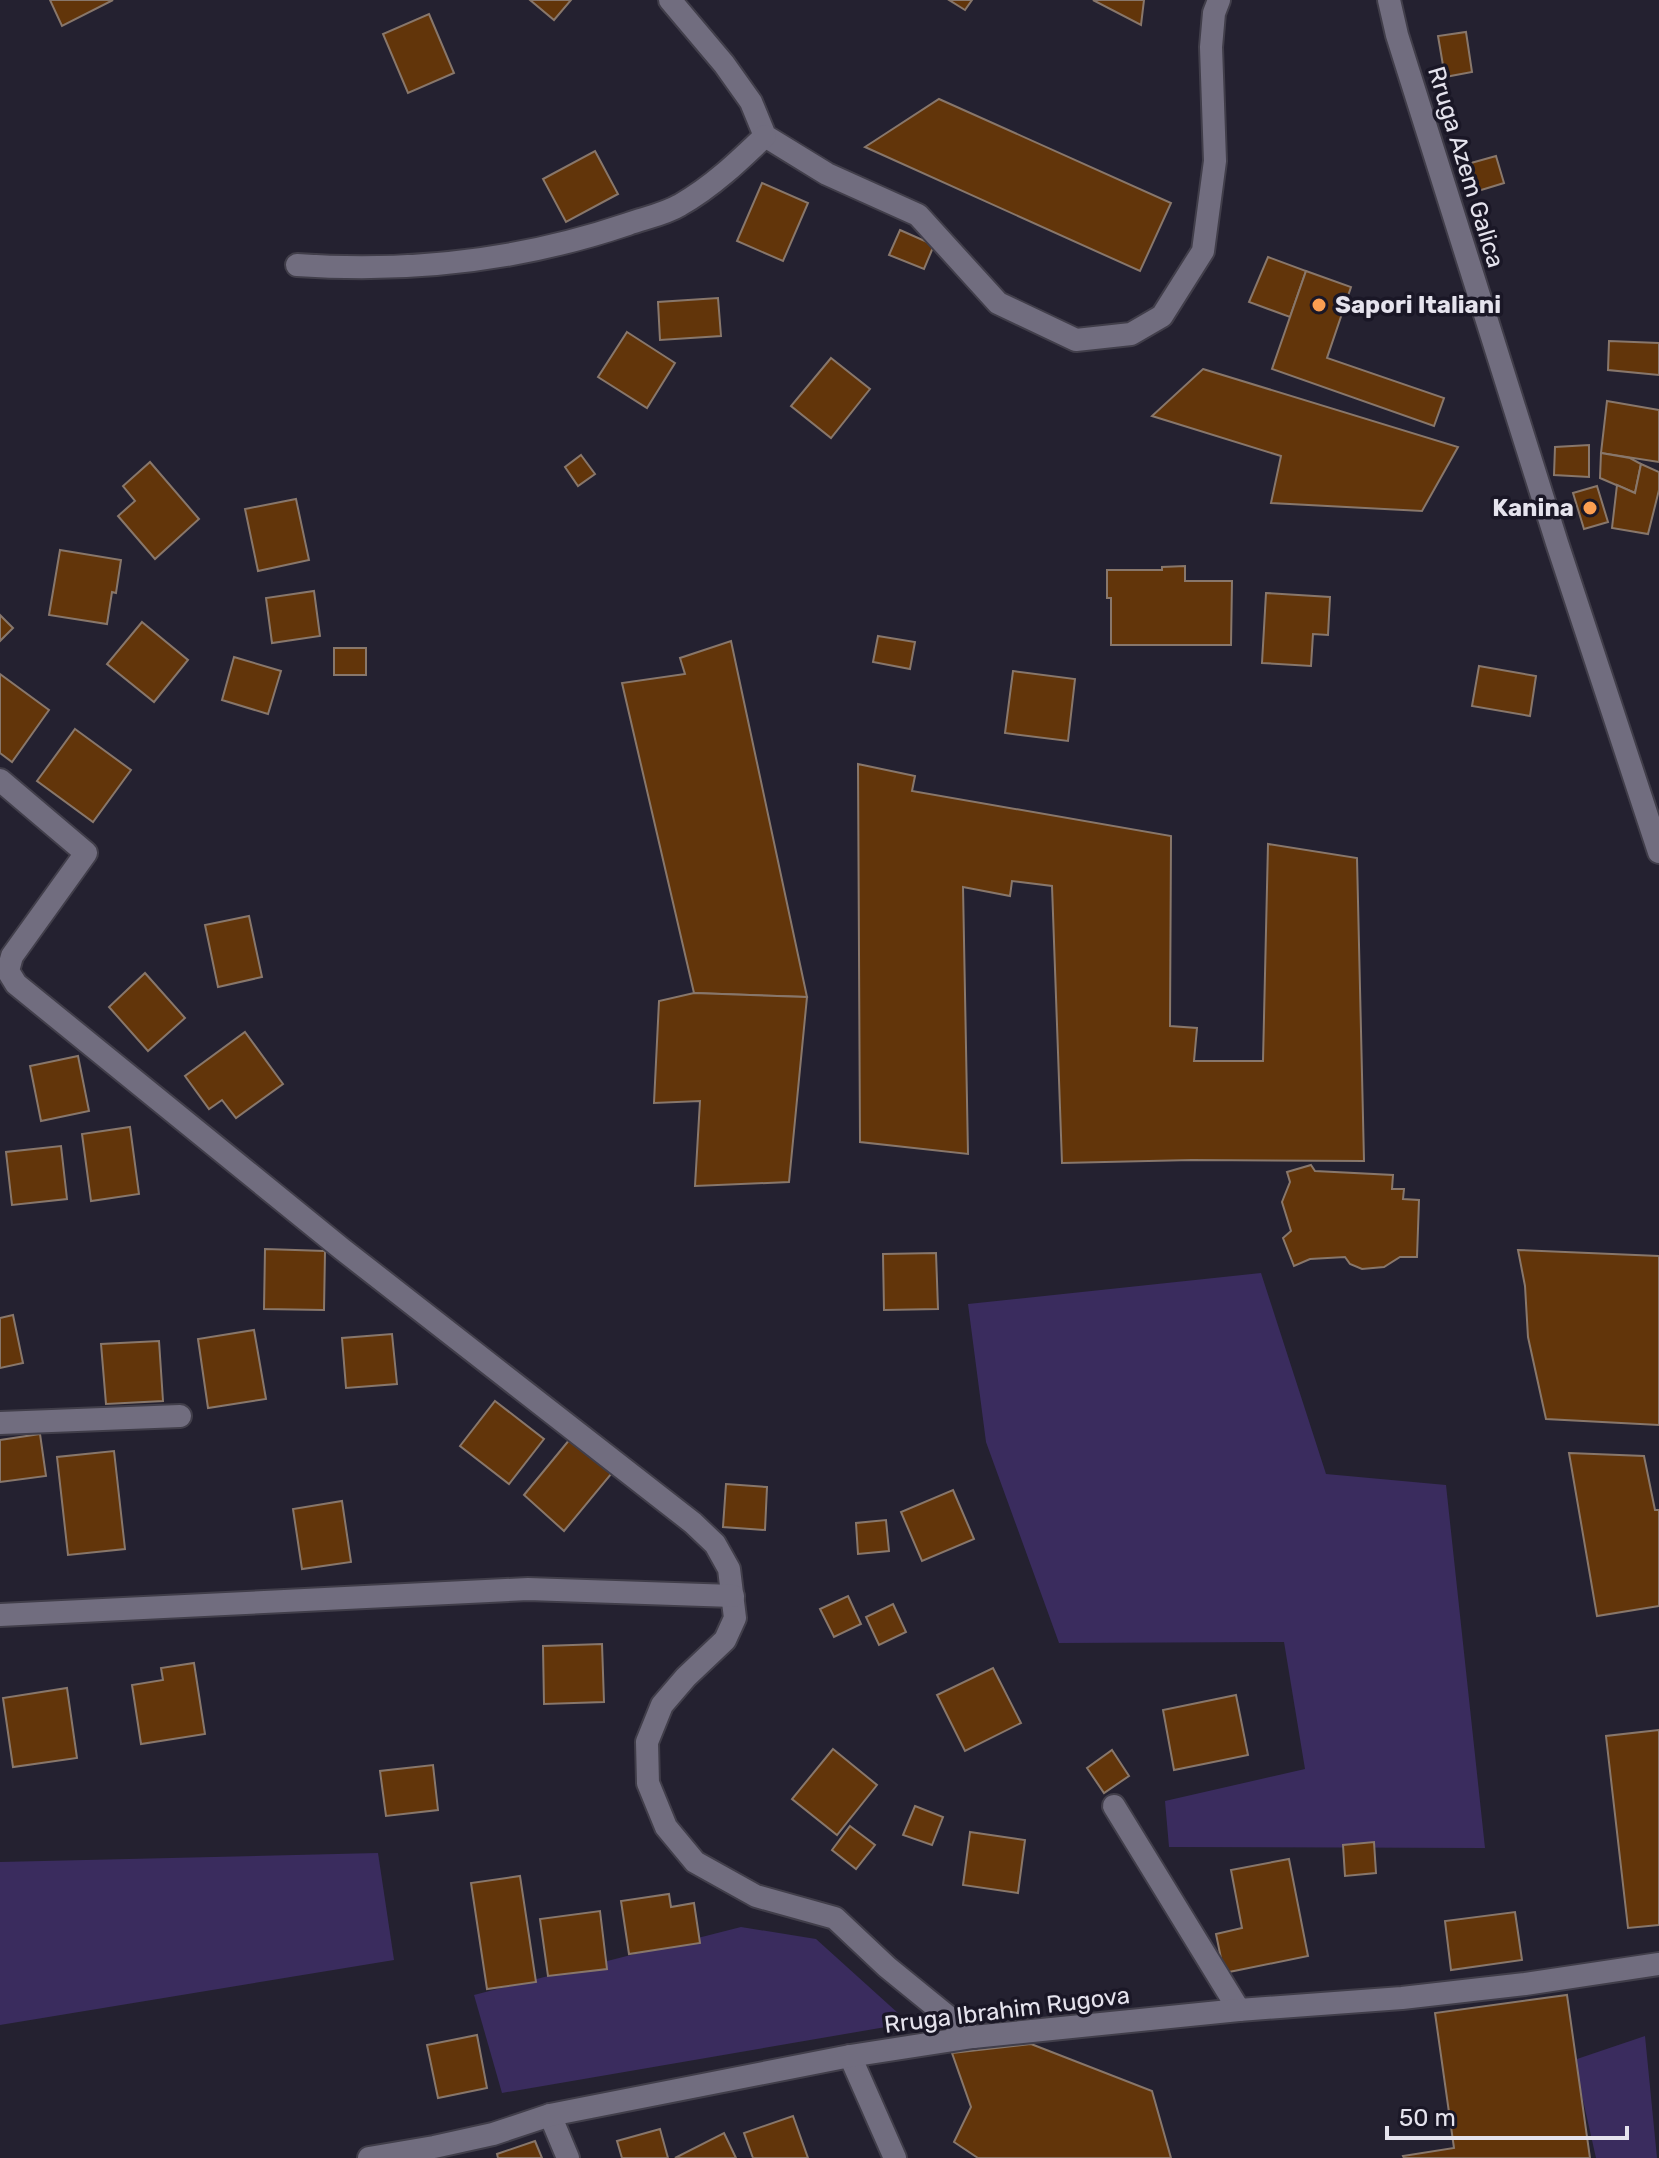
<svg xmlns="http://www.w3.org/2000/svg" width="1659" height="2158" font-family="Rubik,sans-serif">
  <style>
    .green { fill: #3a2c5e }
    .building { fill: #62350a; stroke: #88776b; stroke-width: 2 }
    .lines { fill: none; stroke-linecap: round; stroke-linejoin: round }
    .minor-casing { stroke: #413e4a; stroke-width: 26 }
    .secondary-casing { stroke: #413e4a; stroke-width: 26 }
    .minor { stroke: #716d7f; stroke-width: 22 }
    .secondary { stroke: #716d7f; stroke-width: 22 }
    .poi-dot { fill: #fb9e51; stroke: #1a1726; stroke-width: 3 }
    .labels { text-anchor: middle; stroke-width: 7; stroke-linejoin: round; paint-order: stroke }
    .street-label { font-size: 24px; fill: #e5e3ed; stroke: #1a1726 }
    .poi-label { font-size: 24px; font-weight: bold; fill: #e5e3ed; stroke: #1a1726; text-anchor: start }
  </style>
  <rect width="100%" height="100%" fill="#242130"/>
  <g class="green">
    <path d="M1261,1273L1326,1474L1446,1485L1485,1848L1169,1847L1165,1801L1305,1769L1284,1642L1059,1643L986,1442L968,1304Z"/>
    <path d="M378,1853L394,1960L0,2025V1862Z"/>
    <path d="M741,1927L816,1939L909,2023L502,2093L474,1995Z"/>
    <path d="M1645,2036L1657,2158H1596L1574,2060Z"/>
  </g>
  <g class="building">
    <path d="M50,0H113L62,26Z"/>
    <path d="M530,0H571L554,20Z"/>
    <path d="M949,0H972L965,10Z"/>
    <path d="M1093,0H1144L1141,25Z"/>
    <path d="M429,14L454,73L408,93L383,34Z"/>
    <path d="M1466,32L1472,72L1445,77L1438,36Z"/>
    <path d="M939,99L1171,203L1140,271L865,147Z"/>
    <path d="M595,151L618,194L566,222L543,179Z"/>
    <path d="M1496,156L1504,183L1478,191L1471,163Z"/>
    <path d="M762,183L808,203L783,261L737,241Z"/>
    <path d="M900,230L934,245L924,269L889,255Z"/>
    <path d="M1268,257L1306,271L1290,317L1249,302Z"/>
    <path d="M1306,271L1351,287L1327,358L1444,398L1434,426L1272,369Z"/>
    <path d="M718,298L721,336L660,340L658,302Z"/>
    <path d="M627,332L675,363L647,408L598,377Z"/>
    <path d="M1609,341L1659,343V375L1608,370Z"/>
    <path d="M831,358L870,389L831,438L791,406Z"/>
    <path d="M1203,369L1458,447L1422,511L1271,503L1281,456L1152,416Z"/>
    <path d="M1607,401L1659,410V462L1601,453Z"/>
    <path d="M1589,445V477L1554,475L1555,447Z"/>
    <path d="M1601,453L1630,458L1641,464L1635,493L1600,478Z"/>
    <path d="M581,455L595,474L578,486L565,467Z"/>
    <path d="M150,462L199,519L155,559L118,516L135,501L123,486Z"/>
    <path d="M1641,464L1659,472V490L1648,534L1612,528L1617,485L1635,493Z"/>
    <path d="M1597,486L1608,522L1584,529L1573,493Z"/>
    <path d="M296,499L309,560L258,571L245,509Z"/>
    <path d="M60,550L121,560L116,593L112,592L107,624L49,615Z"/>
    <path d="M1185,566V581H1232L1231,645H1111V598H1107V570H1162V567Z"/>
    <path d="M314,591L320,636L272,643L266,598Z"/>
    <path d="M1266,593L1330,597L1328,635L1313,634L1311,666L1262,663Z"/>
    <path d="M0,615L13,628L0,641Z"/>
    <path d="M142,622L188,660L154,702L107,664Z"/>
    <path d="M878,636L915,642L910,669L873,662Z"/>
    <path d="M731,641L807,997L694,993L622,683L685,674L680,658Z"/>
    <rect x="334" y="648" width="32" height="27"/>
    <path d="M234,657L281,671L268,714L222,700Z"/>
    <path d="M1479,666L1536,676L1530,716L1472,706Z"/>
    <path d="M1013,671L1075,679L1068,741L1005,733Z"/>
    <path d="M0,674L49,710L12,762L0,753Z"/>
    <path d="M75,729L131,770L93,822L37,781Z"/>
    <path d="M858,764L915,776L912,791L1171,836L1170,1026L1197,1028L1194,1061H1263L1268,844L1357,858L1364,1161L1192,1160L1062,1163L1052,886L1012,881L1010,896L963,887L968,1154L860,1142Z"/>
    <path d="M249,916L262,977L218,987L205,925Z"/>
    <path d="M145,973L185,1018L148,1051L109,1007Z"/>
    <path d="M694,993L807,997L789,1182L695,1186L700,1101L654,1103L659,1001Z"/>
    <path d="M245,1032L283,1084L236,1118L222,1100L209,1109L185,1076Z"/>
    <path d="M78,1056L89,1111L41,1121L30,1066Z"/>
    <path d="M130,1127L139,1194L91,1201L82,1134Z"/>
    <path d="M61,1146L67,1199L12,1205L6,1152Z"/>
    <path d="M1311,1165L1315,1171L1393,1175L1392,1189H1404L1403,1199L1419,1200L1417,1257H1400L1384,1267L1362,1269L1350,1264L1345,1257L1310,1259L1294,1266L1283,1238L1291,1231L1282,1202L1290,1182L1287,1172Z"/>
    <path d="M265,1249L325,1251L324,1310L264,1309Z"/>
    <path d="M1518,1250L1659,1256V1425L1546,1419L1528,1337L1525,1286Z"/>
    <path d="M936,1253L938,1309L884,1310L883,1254Z"/>
    <path d="M13,1315L23,1363L0,1368V1318Z"/>
    <path d="M254,1330L266,1399L208,1408L198,1339Z"/>
    <path d="M392,1334L397,1384L346,1388L342,1338Z"/>
    <path d="M159,1341L163,1401L106,1404L101,1344Z"/>
    <path d="M495,1401L544,1439L509,1484L460,1446Z"/>
    <path d="M40,1434L46,1476L0,1482V1440Z"/>
    <path d="M570,1439L612,1473L564,1531L524,1495Z"/>
    <path d="M114,1451L125,1549L68,1555L57,1457Z"/>
    <path d="M1569,1453L1644,1456L1655,1510H1659V1606L1597,1616Z"/>
    <path d="M726,1484L767,1487L765,1530L723,1527Z"/>
    <path d="M953,1490L974,1539L922,1561L901,1512Z"/>
    <path d="M342,1501L351,1562L302,1569L293,1509Z"/>
    <path d="M886,1520L889,1551L858,1554L856,1523Z"/>
    <path d="M848,1596L861,1624L834,1637L820,1609Z"/>
    <path d="M893,1604L906,1632L879,1645L866,1617Z"/>
    <path d="M602,1644L604,1702L544,1704L543,1646Z"/>
    <path d="M194,1663L205,1734L141,1744L132,1685L163,1680L161,1668Z"/>
    <path d="M993,1668L1021,1723L965,1751L937,1695Z"/>
    <path d="M67,1688L77,1758L13,1767L3,1698Z"/>
    <path d="M1236,1695L1248,1755L1174,1770L1163,1710Z"/>
    <path d="M1659,1730V1925L1628,1928L1606,1736Z"/>
    <path d="M833,1749L877,1785L837,1835L792,1799Z"/>
    <path d="M1112,1750L1129,1776L1104,1793L1087,1768Z"/>
    <path d="M433,1765L438,1810L386,1816L380,1771Z"/>
    <path d="M915,1806L943,1817L932,1845L903,1835Z"/>
    <path d="M850,1826L875,1845L856,1869L832,1850Z"/>
    <path d="M970,1832L1025,1840L1018,1893L963,1885Z"/>
    <path d="M1374,1842L1376,1873L1345,1876L1343,1845Z"/>
    <path d="M1289,1859L1308,1956L1224,1973L1216,1934L1242,1928L1231,1870Z"/>
    <path d="M520,1876L536,1982L487,1989L471,1883Z"/>
    <path d="M669,1894L671,1907L694,1903L700,1943L629,1954L621,1901Z"/>
    <path d="M600,1911L607,1969L548,1976L540,1919Z"/>
    <path d="M1515,1912L1522,1960L1451,1970L1445,1921Z"/>
    <path d="M1567,1995L1590,2158H1404L1403,2156L1454,2148L1435,2013Z"/>
    <path d="M477,2035L487,2088L438,2098L427,2045Z"/>
    <path d="M1031,2044L1152,2091L1171,2158H978L954,2142L971,2107L952,2053Z"/>
    <path d="M793,2116L808,2158H753L744,2133Z"/>
    <path d="M660,2129L668,2158H622L617,2141Z"/>
    <path d="M724,2133L736,2158H675Z"/>
    <path d="M535,2141L542,2158H498L497,2154Z"/>
  </g>
  <g class="lines">
    <g class="minor-casing">
      <g id="minor">
        <path d="M670,0L724,64L751,102L765,136L827,174L918,215L998,303L1076,340L1131,334L1162,316L1203,251L1215,161L1211,47L1214,13L1219,0"/>
        <path d="M297,265C409,273 522,260 628,224C645,218 665,214 680,205C712,187 739,161 765,136"/>
        <path d="M0,780L86,853L12,956L8,971L16,984L342,1249L693,1523L715,1544L729,1569L735,1618L725,1640L686,1677L662,1705L647,1742L648,1783L666,1827L695,1862L756,1896L835,1918L887,1967L973,2037"/>
        <path d="M0,1423L180,1416"/>
        <path d="M0,1615L528,1589L733,1596"/>
        <path d="M1114,1806L1239,2010"/>
        <path d="M850,2056L895,2158"/>
        <path d="M550,2115L568,2158"/>
        <path d="M369,2158L434,2147L493,2134L550,2115L850,2056L973,2037L1239,2010L1402,1998L1525,1984L1659,1964"/>
      </g>
    </g>
    <g class="secondary-casing">
      <path id="secondary" d="M1389,0L1397,35L1557,543L1659,852"/>
    </g>
    <use href="#minor" class="minor"/>
    <use href="#secondary" class="secondary"/>
  </g>
  <g class="poi-dot">
    <circle cx="1319" cy="305" r="8"/>
    <circle cx="1590" cy="508" r="8"/>
  </g>
  <g class="labels">
    <g class="street-label">
      <text transform="translate(1466 167) rotate(73)" y="8">Rruga Azem Galica</text>
      <text transform="translate(1007 2010) rotate(-7)" y="8">Rruga Ibrahim Rugova</text>
    </g>
    <g class="poi-label">
      <text x="1335" y="313">Sapori Italiani</text>
      <text x="1574" y="516" text-anchor="end">Kanina</text>
    </g>
  </g>
  <path d="M1387 2126v12h240v-12" fill="none" stroke="#e5e3ed" stroke-width="4"/>
  <text x="1399" y="2126" font-size="24" fill="#e5e3ed" stroke="#1a1726" stroke-width="6" paint-order="stroke">50 m</text>
</svg>
